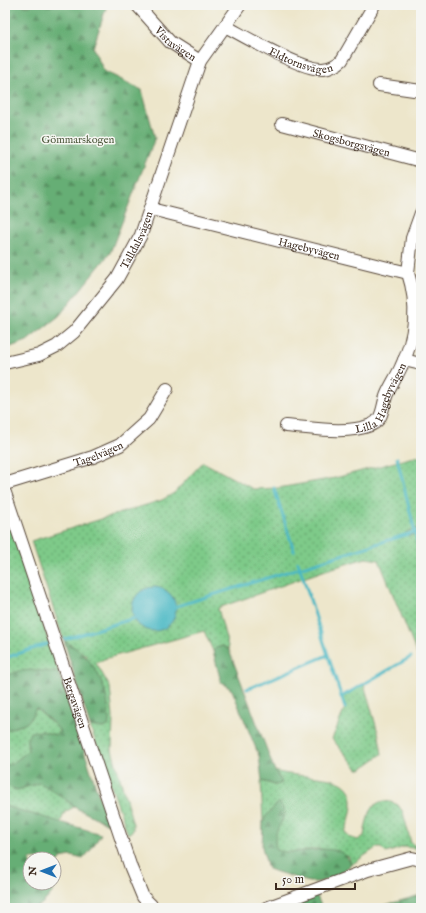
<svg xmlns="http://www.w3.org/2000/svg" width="426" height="913" font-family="'IM FELL English',serif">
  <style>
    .green { fill: url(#green-dots); stroke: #5c7a54 }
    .forest { fill: url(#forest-firs); stroke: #506c4a; fill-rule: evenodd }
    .wetland { fill: url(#wetland-marsh); stroke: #5c7a54 }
    .water { fill: #4ab8c4; stroke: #427171 }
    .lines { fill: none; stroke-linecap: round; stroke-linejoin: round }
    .stream { stroke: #4ab8c4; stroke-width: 3 }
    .street-casing { stroke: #564638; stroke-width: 14 }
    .street { stroke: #fff; stroke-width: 12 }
    .labels { text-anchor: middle; stroke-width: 3; stroke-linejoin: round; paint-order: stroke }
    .street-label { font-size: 11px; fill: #3b2a1e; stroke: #f6f6f2 }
    .park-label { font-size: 11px; fill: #4f5a3e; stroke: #f6f6f2 }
  </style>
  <defs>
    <pattern id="green-dots" width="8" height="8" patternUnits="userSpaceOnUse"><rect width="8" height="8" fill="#7eca89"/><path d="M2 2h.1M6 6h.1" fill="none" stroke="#68a46f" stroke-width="1.8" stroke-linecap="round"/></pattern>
    <pattern id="forest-firs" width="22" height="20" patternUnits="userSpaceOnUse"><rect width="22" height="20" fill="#66ae75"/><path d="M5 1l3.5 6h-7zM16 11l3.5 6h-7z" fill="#558e5f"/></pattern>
    <pattern id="wetland-marsh" width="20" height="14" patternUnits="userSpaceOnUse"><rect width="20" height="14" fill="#7eca89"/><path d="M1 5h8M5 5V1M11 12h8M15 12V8" fill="none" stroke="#68a46f"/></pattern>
  </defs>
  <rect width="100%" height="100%" fill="#f6f6f2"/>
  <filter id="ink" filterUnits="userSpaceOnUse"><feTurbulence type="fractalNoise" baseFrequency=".025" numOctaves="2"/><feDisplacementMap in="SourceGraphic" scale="8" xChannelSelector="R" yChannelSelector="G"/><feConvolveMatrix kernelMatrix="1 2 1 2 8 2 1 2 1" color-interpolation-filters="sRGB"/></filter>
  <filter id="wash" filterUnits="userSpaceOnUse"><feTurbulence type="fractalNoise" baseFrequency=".012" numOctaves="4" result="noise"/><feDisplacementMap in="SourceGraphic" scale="16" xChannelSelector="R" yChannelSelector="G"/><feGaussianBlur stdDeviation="0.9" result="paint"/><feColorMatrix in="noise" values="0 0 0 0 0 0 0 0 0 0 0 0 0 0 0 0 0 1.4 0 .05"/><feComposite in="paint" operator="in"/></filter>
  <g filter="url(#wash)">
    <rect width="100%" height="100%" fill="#ede6cb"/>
    <g class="green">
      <path d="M421,455V527L406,532L408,536L421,533V664L379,560L366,558L326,570L218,608L229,650L223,646L216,648L213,651L204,631L104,659L96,663L110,687L113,717L112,750L133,824V830L128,834L90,726L103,728L109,710L86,655L64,641L31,541L162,500L174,493L203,462L253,489L278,488L335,478Z"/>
      <path d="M5,523L10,524L59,673C40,671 23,669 5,677Z"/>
      <path d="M364,684L379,736L382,754L361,769H358L332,739L345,708L341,697Z"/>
      <path d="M35,708L54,724L60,731L55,735L41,731L27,740L28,751L12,764L5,765V731C23,722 27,730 35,708Z"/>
      <path d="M275,771C316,783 372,764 345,832L349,837L358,840L364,836C367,815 373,792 398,805L403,812L411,843L414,845L421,846V849L404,847L386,853L381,848H376L351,865L349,857C338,852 327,848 314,849C302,851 288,855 276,850C273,838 275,829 283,820L274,809L266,816L263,823L261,781L275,785L282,783Z"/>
      <path d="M40,782L63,797L74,807L65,812L60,823L5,806V785L17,790Z"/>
    </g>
    <g class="forest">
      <path d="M5,5H107L93,48L104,71L142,90L155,138L110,253L59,316L27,341L5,349Z"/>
      <path d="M64,641C95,656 109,688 109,722L108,726L103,728L90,726Z"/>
      <path d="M223,646L229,650L275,771L282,783L276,785L262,781L259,756L232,690L221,682L213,651L216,648Z"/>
      <path d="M34,670L59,673L108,824L74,807L63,797L40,783L17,790L5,785V765L12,764L28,751L27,740L30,732L41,731L55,735L60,731L54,724L36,708C25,731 24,721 5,731V677L18,671Z"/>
      <path d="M279,802L285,812C281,828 272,830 276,850C298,859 342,835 351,865L335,877L319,882H309L268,869L262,847L263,823L266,816Z"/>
      <path d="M5,806L101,834L90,851L83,859L71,856L61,858L55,870L57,886C37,913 38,908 5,908ZM30,859H54V883H30Z"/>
      <path d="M316,894L322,908H281Z"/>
      <path d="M421,895V908H375Z"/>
    </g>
    <path class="wetland" d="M421,527V533L408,536L406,532Z"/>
    <circle class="water" cx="154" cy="609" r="22"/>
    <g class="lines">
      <g class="stream">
        <path d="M397,458L421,557"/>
        <path d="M274,488L294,551"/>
        <path d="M298,562L345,708"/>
        <path d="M174,607L421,530"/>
        <path d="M65,639L138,617"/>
        <path d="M5,658L53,642"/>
        <path d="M247,689L328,655"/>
        <path d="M341,697L411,657"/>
      </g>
    </g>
  </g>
  <g filter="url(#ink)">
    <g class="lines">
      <g class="street-casing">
        <g id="street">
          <path id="s1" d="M137,5L170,42L200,61"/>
          <path id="s2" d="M225,26C246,37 301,70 323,69C331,68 337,65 342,60L374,5"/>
          <path d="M379,85L421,91"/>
          <path id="s3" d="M282,124L421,161"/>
          <path id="s4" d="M151,209L408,273L412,238L421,213"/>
          <path d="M404,360L421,364"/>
          <path id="s5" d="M5,363L39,355L57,346L74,332L117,279L141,235L200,61L240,5"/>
          <path id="s6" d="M286,426C313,428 345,435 371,425C384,420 382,405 387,394C391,385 397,376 401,367C416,337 418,304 408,273"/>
          <path id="s7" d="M5,484L93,457L120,445L149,419L167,389"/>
          <path id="s8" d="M5,493L131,868L143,897L154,908"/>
          <path d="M266,908L368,870L412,858L421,860"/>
        </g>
      </g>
      <use href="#street" class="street"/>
    </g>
  </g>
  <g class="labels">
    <g class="street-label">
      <text dy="4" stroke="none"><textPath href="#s1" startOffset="55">Vistavägen</textPath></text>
      <text dy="4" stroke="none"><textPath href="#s2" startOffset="84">Eldtornsvägen</textPath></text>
      <text dy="4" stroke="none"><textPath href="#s3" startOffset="72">Skogsborgsvägen</textPath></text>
      <text dy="4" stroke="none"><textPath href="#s5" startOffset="189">Talldalsvägen</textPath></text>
      <text dy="4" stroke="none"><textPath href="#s4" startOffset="163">Hagebyvägen</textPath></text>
      <text dy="4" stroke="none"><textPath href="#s6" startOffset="113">Lilla Hagebyvägen</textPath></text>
      <text dy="4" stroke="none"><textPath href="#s7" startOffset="98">Tagelvägen</textPath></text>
      <text dy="4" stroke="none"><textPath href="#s8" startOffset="221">Bergavägen</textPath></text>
    </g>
    <g class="park-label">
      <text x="78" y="143">Gömmarskogen</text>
    </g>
  </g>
  <rect width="426" height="913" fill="none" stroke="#f6f6f2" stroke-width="20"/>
  <g transform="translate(42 871) rotate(270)"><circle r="19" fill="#f6f6f2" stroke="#aba49d"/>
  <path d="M0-3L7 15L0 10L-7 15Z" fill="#1f6fb2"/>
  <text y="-6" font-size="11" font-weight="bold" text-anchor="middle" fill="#3b2a1e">N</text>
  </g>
  <path d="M276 883v6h79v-6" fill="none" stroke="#3b2a1e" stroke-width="2"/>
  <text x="282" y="883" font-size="12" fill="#3b2a1e" stroke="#f6f6f2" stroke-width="3" paint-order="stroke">50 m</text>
</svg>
